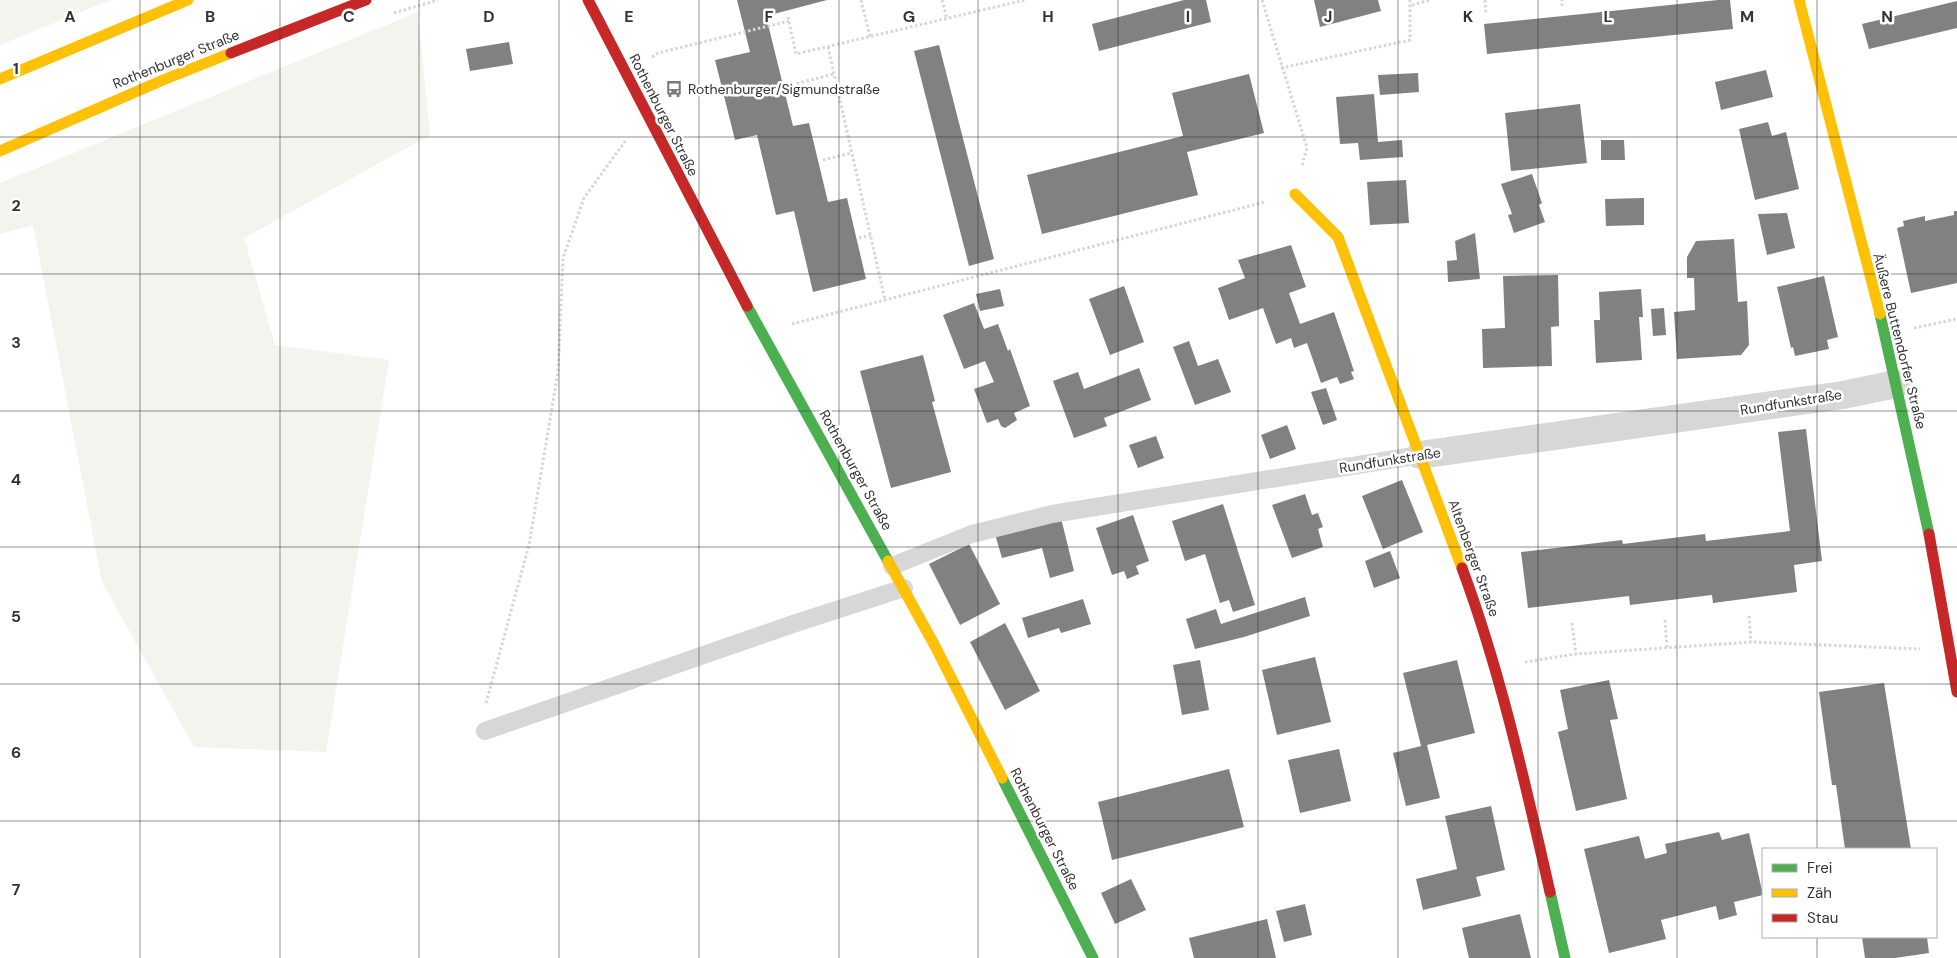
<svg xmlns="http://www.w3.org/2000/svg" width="1957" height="958" font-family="'DM Sans',sans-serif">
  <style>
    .green { fill: #f1f5ed }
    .building { fill: #818181 }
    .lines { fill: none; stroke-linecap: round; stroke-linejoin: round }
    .path { stroke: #d6d6d6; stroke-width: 3; stroke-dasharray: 2.5 2.5; stroke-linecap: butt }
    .lane { stroke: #d7d7d7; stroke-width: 18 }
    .street { stroke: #d7d7d7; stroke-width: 28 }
    .fast { stroke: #4caf50; stroke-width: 11 }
    .slow { stroke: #ffc107; stroke-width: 11 }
    .jam { stroke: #c62828; stroke-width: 11 }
    .grid { fill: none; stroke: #333; stroke-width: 1; stroke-opacity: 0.55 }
    .labels { text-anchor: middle; stroke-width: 5; stroke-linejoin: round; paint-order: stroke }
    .street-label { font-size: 14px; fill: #333; stroke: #fff }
    .poi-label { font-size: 14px; fill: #333; stroke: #fff; text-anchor: start }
    .grid-label { font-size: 16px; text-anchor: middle; font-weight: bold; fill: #333; stroke: #fff; stroke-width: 5; stroke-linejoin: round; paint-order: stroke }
  </style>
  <rect width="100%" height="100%" fill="#fff"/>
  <g class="green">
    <path d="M0,0H111L0,45Z"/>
    <path d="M418,12L430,135L244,238L275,345L389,360L326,752L194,747L102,582L33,225L0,234V183Z"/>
  </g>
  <g class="building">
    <path d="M737,0H827L766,16L793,126L809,123L828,202L847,198L866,279L813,292L794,211L776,215L757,135L735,140L715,60L750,52Z"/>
    <path d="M1184,0H1206L1211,22L1099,51L1092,24Z"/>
    <path d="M1314,0H1378L1381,11L1320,27Z"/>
    <path d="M1718,0H1730L1733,29L1487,54L1484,24Z"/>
    <path d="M1957,1V28L1869,49L1862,24Z"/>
    <path d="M509,42L513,64L470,71L466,49Z"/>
    <path d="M939,45L994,259L969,266L914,51Z"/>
    <path d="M1766,70L1773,97L1721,110L1715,82Z"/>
    <path d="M1418,73L1419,92L1380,95L1378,75Z"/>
    <path d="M1249,74L1264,133L1187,152L1198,195L1042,234L1027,175L1183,136L1172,93Z"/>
    <path d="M1374,94L1378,142L1402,140L1403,157L1360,160L1358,143L1340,144L1336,97Z"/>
    <path d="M1580,104L1587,163L1511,171L1505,113Z"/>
    <path d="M1768,122L1772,136L1786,132L1799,189L1755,200L1739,129Z"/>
    <path d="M1601,140H1624L1625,160H1601Z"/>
    <path d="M1532,174L1542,203L1539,205L1545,222L1514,233L1508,215L1512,214L1501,184Z"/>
    <path d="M1406,180L1409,223L1370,225L1367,182Z"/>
    <path d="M1644,198V225L1606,226L1605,199Z"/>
    <path d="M1954,211H1957V283L1911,293L1897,228L1904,226L1903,221L1925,216V221L1954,215Z"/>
    <path d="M1787,213L1795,248L1767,255L1758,214Z"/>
    <path d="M1475,233L1480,279L1448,282L1447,261L1457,260L1455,241Z"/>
    <path d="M1734,239L1738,302L1747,301L1749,345L1741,355L1677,359L1674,312L1695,310L1694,278H1687V257L1696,241Z"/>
    <path d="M1291,245L1306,287L1289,293L1300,324L1334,312L1354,371L1351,372L1354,379L1340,384L1337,377L1321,383L1307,343L1294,348L1291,338L1276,344L1263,308L1229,320L1218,288L1245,278L1238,260Z"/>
    <path d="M1558,275L1559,326L1551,327L1552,366L1483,368L1482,329L1505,328L1503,276Z"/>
    <path d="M1824,276L1838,337L1827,340L1829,349L1795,356L1793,347L1791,348L1777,287Z"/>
    <path d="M1124,286L1144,342L1110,355L1089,299Z"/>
    <path d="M1000,289L1004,306L980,311L976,294Z"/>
    <path d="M1641,289L1643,317H1639L1642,360L1596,363L1594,320H1600L1599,292Z"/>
    <path d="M974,303L984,329L998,324L1008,351L1010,349L1030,406L1014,413L1017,420L1005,428L1001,426L998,419L987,423L974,389L994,382L985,361L964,369L943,315Z"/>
    <path d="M1664,308L1666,335L1653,336L1651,309Z"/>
    <path d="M1189,341L1198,366L1218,359L1231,392L1195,405L1173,347Z"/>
    <path d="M923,355L935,401L932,402L951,472L891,488L860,371Z"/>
    <path d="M1139,368L1151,400L1104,418L1107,426L1074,438L1053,381L1078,372L1084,389Z"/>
    <path d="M1326,388L1337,420L1323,425L1311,392Z"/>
    <path d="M1287,425L1296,449L1270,459L1261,435Z"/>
    <path d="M1806,429L1822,561L1794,565L1797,592L1713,603L1712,595L1630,605L1629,596L1528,608L1521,552L1622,540L1623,544L1705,534L1706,541L1790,531L1778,432Z"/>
    <path d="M1156,436L1164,458L1138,468L1129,445Z"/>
    <path d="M1402,480L1423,532L1383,549L1362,496Z"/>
    <path d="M1305,494L1312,515L1318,513L1323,527L1318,529L1323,547L1292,558L1272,505Z"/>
    <path d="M1223,504L1255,605L1233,612L1229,600L1220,603L1205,554L1185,561L1172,521Z"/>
    <path d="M1133,515L1149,561L1136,566L1139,574L1127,579L1124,571L1112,575L1096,528Z"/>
    <path d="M1061,518L1074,571L1050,578L1042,548L1002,558L995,534Z"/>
    <path d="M969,544L1000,604L960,625L929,564Z"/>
    <path d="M1390,551L1400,578L1374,588L1365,561Z"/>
    <path d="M1305,597L1310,616L1244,637L1195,649L1186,619L1216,609L1221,624Z"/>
    <path d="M1083,599L1091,624L1061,633L1059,628L1028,638L1022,618Z"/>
    <path d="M1005,623L1040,691L1005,710L970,642Z"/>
    <path d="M1315,657L1331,722L1277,735L1262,670Z"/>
    <path d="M1200,660L1209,710L1182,715L1173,665Z"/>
    <path d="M1457,660L1475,733L1427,745L1440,798L1406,806L1393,753L1421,746L1403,673Z"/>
    <path d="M1609,680L1618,719L1610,720L1627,799L1576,811L1558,732L1568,729L1560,690Z"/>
    <path d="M1884,683L1911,849H1845L1836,785H1832L1819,692Z"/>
    <path d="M1339,749L1351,801L1300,813L1288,760Z"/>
    <path d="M1229,769L1244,827L1112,860L1098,802Z"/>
    <path d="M1491,806L1505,870L1476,877L1481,896L1423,910L1416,879L1457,869L1445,816Z"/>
    <path d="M1719,832L1722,840L1749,833L1763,895L1734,902L1737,915L1719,920L1716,906L1661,920L1666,939L1609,953L1584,849L1639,836L1645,859L1667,853L1665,844Z"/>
    <path d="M1131,879L1146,910L1115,924L1101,893Z"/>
    <path d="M1305,904L1312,935L1284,942L1276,911Z"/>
    <path d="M1520,914L1531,958H1469L1462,928Z"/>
    <path d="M1267,919L1276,958H1194L1189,938Z"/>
    <path d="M1862,937H1927L1929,953L1895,958H1865Z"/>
  </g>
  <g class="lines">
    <g class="path">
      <path d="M861,0L870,37"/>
      <path d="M942,0L947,19"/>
      <path d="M1262,0L1307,148L1302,165"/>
      <path d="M1485,0L1486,14"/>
      <path d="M1412,5L1430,0"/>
      <path d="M1562,6V0"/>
      <path d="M394,13L438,0"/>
      <path d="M788,17L796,54L1025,0"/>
      <path d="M828,47L885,300"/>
      <path d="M652,57L658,53L789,21"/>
      <path d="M1281,68L1410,40V0"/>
      <path d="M787,86L834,74"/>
      <path d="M823,160L852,153"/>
      <path d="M859,238L871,235"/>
      <path d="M792,324L1265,202"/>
      <path d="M1914,328L1957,319"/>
      <path d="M1749,616L1751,642"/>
      <path d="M1665,620L1667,648"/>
      <path d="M1572,623L1576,654"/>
      <path d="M1525,662L1576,654L1751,642L1920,649"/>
      <path d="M486,703L529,545L558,372L563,258L584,198L626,140"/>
    </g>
    <g class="lane">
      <path d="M892,566L972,534L1052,514L1420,455"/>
      <path d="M485,731L793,624L904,588"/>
    </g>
    <path class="street" d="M1420,455L1843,395L1896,384"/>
    <g class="fast">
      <path d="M747,306L888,561"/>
      <path d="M1880,314L1929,534"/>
      <path d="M1002,778L1093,958"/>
      <path d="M1550,892L1565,958"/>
    </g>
    <g class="slow">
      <path d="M1799,0L1880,314"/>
      <path d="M0,79L188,0"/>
      <path d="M0,151L163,80L231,53"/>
      <path d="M1295,194L1338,237L1462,568"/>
      <path d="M888,561L935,646L1002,778"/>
    </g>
    <g class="jam">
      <path d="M588,0L747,306"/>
      <path d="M231,53L366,0"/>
      <path d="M1929,534L1957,692"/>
      <path d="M1462,568C1501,673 1525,783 1550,892"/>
    </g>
  </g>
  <path class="grid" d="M140,0V958M280,0V958M419,0V958M559,0V958M699,0V958M839,0V958M978,0V958M1118,0V958M1258,0V958M1398,0V958M1538,0V958M1677,0V958M1817,0V849M0,137H1957M0,274H1957M0,411H1957M0,547H1957M0,684H1957M0,821H1957M1817,937V958"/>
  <defs>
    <g id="bus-bare" transform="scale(1.35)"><path d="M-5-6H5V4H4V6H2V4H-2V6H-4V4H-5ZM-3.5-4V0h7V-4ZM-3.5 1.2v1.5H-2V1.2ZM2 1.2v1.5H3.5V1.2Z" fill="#7a7a7a" stroke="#fff" stroke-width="2.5" paint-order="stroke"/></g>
  </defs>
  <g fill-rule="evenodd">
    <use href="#bus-bare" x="674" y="89"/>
  </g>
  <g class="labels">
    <g class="street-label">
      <text transform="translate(176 59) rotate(-22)" y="5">Rothenburger Straße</text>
      <text transform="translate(664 115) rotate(63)" y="5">Rothenburger Straße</text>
      <text transform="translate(1900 341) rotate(76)" y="5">Äußere Buttendorfer Straße</text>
      <text transform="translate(1791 402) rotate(-9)" y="5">Rundfunkstraße</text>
      <text transform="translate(1390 460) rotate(-9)" y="5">Rundfunkstraße</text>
      <text transform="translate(856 470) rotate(61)" y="5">Rothenburger Straße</text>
      <text transform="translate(1474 558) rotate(70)" y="5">Altenberger Straße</text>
      <text transform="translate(1045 829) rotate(63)" y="5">Rothenburger Straße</text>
    </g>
    <g class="poi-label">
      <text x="688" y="94">Rothenburger/Sigmundstraße</text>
    </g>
  </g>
  <g class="grid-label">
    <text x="70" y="22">A</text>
    <text x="210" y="22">B</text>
    <text x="349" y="22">C</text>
    <text x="489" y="22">D</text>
    <text x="629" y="22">E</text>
    <text x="769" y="22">F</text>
    <text x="909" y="22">G</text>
    <text x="1048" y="22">H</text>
    <text x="1188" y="22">I</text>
    <text x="1328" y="22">J</text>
    <text x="1468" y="22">K</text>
    <text x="1608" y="22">L</text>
    <text x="1747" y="22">M</text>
    <text x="1887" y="22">N</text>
    <text x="16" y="74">1</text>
    <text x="16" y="211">2</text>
    <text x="16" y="348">3</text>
    <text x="16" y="485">4</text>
    <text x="16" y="622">5</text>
    <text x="16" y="758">6</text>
    <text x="16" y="895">7</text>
  </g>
  <rect x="1762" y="848" width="175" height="90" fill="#ffffff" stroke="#adadad"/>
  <rect x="1772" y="864" width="25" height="8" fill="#4caf50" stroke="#adadad"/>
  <text x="1807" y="873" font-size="15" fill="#333333">Frei</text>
  <rect x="1772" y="889" width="25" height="8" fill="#ffc107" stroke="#adadad"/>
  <text x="1807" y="898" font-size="15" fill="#333333">Zäh</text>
  <rect x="1772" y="914" width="25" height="8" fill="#c62828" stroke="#adadad"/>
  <text x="1807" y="923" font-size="15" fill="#333333">Stau</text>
</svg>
